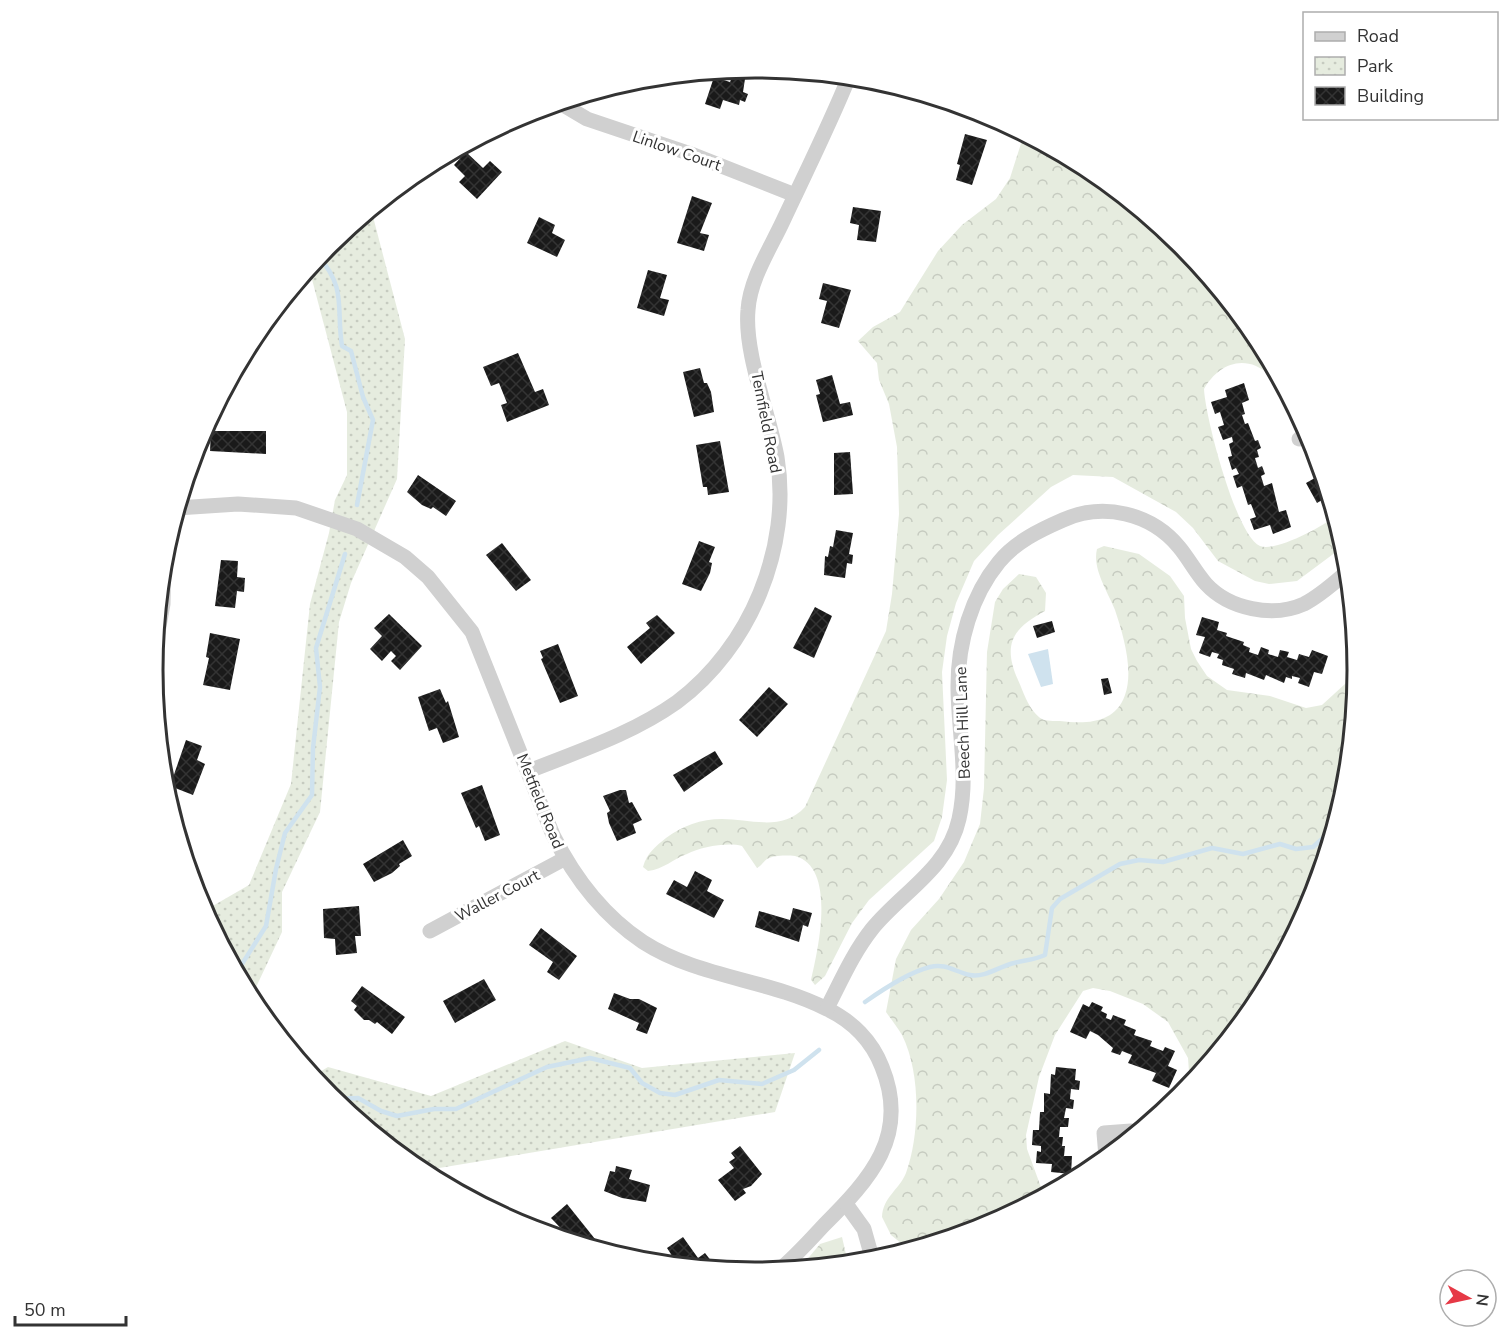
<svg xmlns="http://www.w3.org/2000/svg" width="1510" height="1340" font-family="'Nunito Sans',sans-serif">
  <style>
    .forest { fill: url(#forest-crowns) }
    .park { fill: url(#park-dots) }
    .water { fill: #cfe2ee }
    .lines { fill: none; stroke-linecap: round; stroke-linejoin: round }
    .stream { stroke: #cfe2ee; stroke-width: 4.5 }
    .building { fill: url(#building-cross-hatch) }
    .street { stroke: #d0d0d0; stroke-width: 15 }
    .labels { text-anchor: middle; stroke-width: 6; stroke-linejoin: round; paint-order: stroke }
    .street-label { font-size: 16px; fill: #333; stroke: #fff }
    .rim { fill: none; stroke: #333; stroke-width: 3 }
  </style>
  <defs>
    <pattern id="forest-crowns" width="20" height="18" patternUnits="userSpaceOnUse" patternTransform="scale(1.5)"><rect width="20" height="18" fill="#e6ecdf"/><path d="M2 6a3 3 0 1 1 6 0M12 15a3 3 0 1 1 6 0" fill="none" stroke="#c6cbc0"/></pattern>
    <pattern id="park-dots" width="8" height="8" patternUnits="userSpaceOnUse" patternTransform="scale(1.5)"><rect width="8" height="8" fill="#e6ecdf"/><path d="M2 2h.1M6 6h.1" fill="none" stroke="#c6cbc0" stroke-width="1.8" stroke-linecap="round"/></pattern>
    <pattern id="building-cross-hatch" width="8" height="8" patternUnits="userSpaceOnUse" patternTransform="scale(1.5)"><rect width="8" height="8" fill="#1a1a1a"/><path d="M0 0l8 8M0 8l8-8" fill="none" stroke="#333"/></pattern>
  </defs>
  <rect width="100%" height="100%" fill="#fff"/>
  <g class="forest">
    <path d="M1024,134L1090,169L1181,244L1256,336L1281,381C1272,377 1265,370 1256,366C1234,357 1215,370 1204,389C1205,416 1236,536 1260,546C1276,552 1321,527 1335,517L1344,546L1297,581L1269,584L1255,581L1218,561L1193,528L1176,512L1113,477L1073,475L1051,487L998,535L974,561L956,603L947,636L942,672L947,780L942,817L934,841L869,900L852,923L825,976L815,985L811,980C818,950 837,867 795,856C787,855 773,855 767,859C763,862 762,865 757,868L742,846C727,842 701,847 687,854C673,859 664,869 648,871L643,867C647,853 655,847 666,838C682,826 701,819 722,819C751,819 782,832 805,807L886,631L892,594L899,514L897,447L889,404L879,380L877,363L858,341L873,327L900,312L938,251L962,225L996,199L1010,178Z"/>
    <path d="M1104,546L1139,554L1170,576L1184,596L1185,618L1191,649L1197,661L1207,676L1227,690L1270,696L1306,708L1322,705L1357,673L1346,788L1312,901L1256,1005L1190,1085L1188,1058L1168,1022L1143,1004L1110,991L1093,988L1083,991L1055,1035L1039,1077L1026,1135L1027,1149L1042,1190L1040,1197C999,1219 954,1245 906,1247L891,1235L882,1217C883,1197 899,1190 906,1173C920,1134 921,1073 902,1035C897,1027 891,1019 886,1012L896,959L911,930L939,899L964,862L980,824L984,788L987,652L995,602L1003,589L1019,574L1036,577L1046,593L1045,611C1013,628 1002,644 1018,680C1024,693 1029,711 1042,719C1046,721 1054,721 1060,721C1086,724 1115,724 1125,695C1134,670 1123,634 1115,610C1108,592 1092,569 1097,549Z"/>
    <path d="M842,1237L848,1263L800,1268L820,1244Z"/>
  </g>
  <g class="park">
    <path d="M371,209L405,339L397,479L351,583L339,622L320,812L282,892V932L251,998L204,911L249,885L291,784L310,604L329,533L335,500L347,475V412L309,268L329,244Z"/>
    <path d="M565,1041L642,1068L795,1053L775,1112L421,1171L329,1096L313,1076L328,1067L431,1096Z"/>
  </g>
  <path class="water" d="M1048,649L1053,684L1041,687L1028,654Z"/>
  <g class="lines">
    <g class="stream">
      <path d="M319,257C347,289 336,309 342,346L351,351L363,397L373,420L357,505"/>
      <path d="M237,972L266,926L276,869L285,833L312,795L313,748L320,687L316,648L345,554"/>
      <path d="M865,1002C882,990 910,972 930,967C946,963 955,972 970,975C985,978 1000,966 1014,963C1025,960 1034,960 1045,955L1052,908L1060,899L1120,864L1139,860L1163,862L1212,848L1243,854L1280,844L1296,849L1313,847L1334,828"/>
      <path d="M333,1099L358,1098L381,1111L397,1116L434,1109H456L547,1067L590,1058L630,1068L642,1083L660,1093L675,1095L719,1080L762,1084L794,1070L819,1050"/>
    </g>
  </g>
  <g class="building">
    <path d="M733,75L745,79L743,92L748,94L745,102L740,100L739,105L723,100L720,109L705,104L714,77L730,82Z"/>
    <path d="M965,134L987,140L972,185L956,180L960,165L957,164Z"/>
    <path d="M466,152L483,168L490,161L502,172L477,199L459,182L465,176L454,165Z"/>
    <path d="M692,196L712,203L700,233L709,235L704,251L677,243Z"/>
    <path d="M853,207L881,211L876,242L857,240L859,225L850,223Z"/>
    <path d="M539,217L555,225L552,233L565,240L557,257L527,243Z"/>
    <path d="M648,270L667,275L660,298L669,300L664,316L637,308Z"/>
    <path d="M823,283L851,290L839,328L821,323L827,301L819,299Z"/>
    <path d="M518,353L535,392L543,389L549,405L507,422L501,405L507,403L499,383L491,386L483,367Z"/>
    <path d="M700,368L704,383H707L711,392L714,412L694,417L683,372Z"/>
    <path d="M832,375L840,404L850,402L853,415L823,422L816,395L820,394L816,380Z"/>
    <path d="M1244,383L1249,400L1242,403L1245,414L1242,415L1245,424L1248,423L1255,441L1258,440L1261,448L1257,450L1259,457L1255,458L1258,468L1262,466L1265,474L1261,476L1264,486L1272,483L1279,512L1286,510L1291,527L1273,534L1270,525L1254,530L1250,519L1256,517L1251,504L1248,505L1242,486L1237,488L1233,476L1239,474L1236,468L1232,470L1228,457L1232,456L1229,444L1233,442L1232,437L1223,440L1218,427L1224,425L1220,412L1215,414L1211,402L1227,397L1225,390Z"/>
    <path d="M211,431H266V454L210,451Z"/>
    <path d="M720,441L729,492L708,495L707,487H703L696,445Z"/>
    <path d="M850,452L853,494L834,495V453Z"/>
    <path d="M1322,474L1330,502L1325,505L1322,500L1317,503L1306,483Z"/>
    <path d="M418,475L456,501L446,516L433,507L431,509L422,505L407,492Z"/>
    <path d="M836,530L853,533L849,554L853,555L852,564L847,563L845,578L824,575L825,556L828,557L830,546L833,547Z"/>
    <path d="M699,541L715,547L709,562L712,563L710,573L701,591L682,584Z"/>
    <path d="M502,543L531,580L516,591L486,555Z"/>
    <path d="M221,560L238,561L237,577L245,578L244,592L237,591L235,608L215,606Z"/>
    <path d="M815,607L832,616L814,658L793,648Z"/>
    <path d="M389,614L422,646L400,670L391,661L396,656L391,651L382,661L370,649L382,636L374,628Z"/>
    <path d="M657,615L675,633L641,664L627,647L650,628L646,623Z"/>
    <path d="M1202,617L1219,622L1217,630L1227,633L1226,636L1244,642L1243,645L1250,648L1249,652L1258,655L1261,647L1269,650L1268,654L1278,657L1280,650L1289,652L1287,657L1297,660L1299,654L1309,657L1312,650L1328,656L1322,674L1314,672L1309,687L1298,683L1300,678L1292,676V679L1286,677L1284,683L1266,675L1264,680L1246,673L1245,678L1232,674L1234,669L1222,665L1223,660L1217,658L1219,654L1212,652L1210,657L1199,653L1205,637L1196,635Z"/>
    <path d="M1052,621L1055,632L1037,638L1033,626Z"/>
    <path d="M210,633L240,639L230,690L203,685L209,658L206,657Z"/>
    <path d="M558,644L578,696L560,703L541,659L543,658L540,651Z"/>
    <path d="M1108,678L1112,693L1104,695L1101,679Z"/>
    <path d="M769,687L788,704L757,737L739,720Z"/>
    <path d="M440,689L446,703L448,701L459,737L443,743L437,728L429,731L418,697Z"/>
    <path d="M186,740L202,746L197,760L205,764L193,795L170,786Z"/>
    <path d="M715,751L723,764L684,792L673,775Z"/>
    <path d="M482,785L500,835L485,841L479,826L476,828L461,793Z"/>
    <path d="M620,790H626L629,803L632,802L642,820L633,824L636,833L617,841L609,823L607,813L610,811L603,796Z"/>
    <path d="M403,840L412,856L399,864L400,866L392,873L374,882L363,864Z"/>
    <path d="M695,871L712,880L707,891L724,900L714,918L666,894L674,880L687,887Z"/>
    <path d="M359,906L361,936H355L357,953L336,955L335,939L324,938L323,909Z"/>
    <path d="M793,908L812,913L808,927L803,925L799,942L755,927L759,911L790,920Z"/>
    <path d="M541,928L577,956L559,980L547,972L553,962L529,945Z"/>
    <path d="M484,979L496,1000L455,1023L443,1001Z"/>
    <path d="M362,986L405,1017L392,1034L377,1022L375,1024L369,1020H364L354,1010L357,1006L351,1001Z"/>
    <path d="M614,993L630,999H639L657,1008L647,1034L636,1030L639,1023L608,1009Z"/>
    <path d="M1092,1002L1103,1007L1101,1011L1107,1014L1106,1018L1111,1020L1113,1015L1126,1020L1124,1025L1136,1030L1134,1035L1152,1041L1150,1046L1163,1051L1165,1047L1175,1051L1168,1066L1177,1070L1169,1088L1152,1081L1156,1073L1128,1063L1132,1055L1122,1051L1120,1055L1111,1052L1113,1048L1098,1035L1090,1031L1086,1039L1070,1032L1083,1004L1089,1007Z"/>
    <path d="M1056,1067L1076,1069L1075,1080L1080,1081L1079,1090L1071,1089L1070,1099L1074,1100L1073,1109L1066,1108L1064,1118H1069L1068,1127H1060L1059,1137H1063L1062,1146H1065L1064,1156H1072L1071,1174L1051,1172L1052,1164L1036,1163L1037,1151L1041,1152V1146L1032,1145L1033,1130H1039L1040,1112H1044V1093L1050,1094L1051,1074L1055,1075Z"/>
    <path d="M740,1146L762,1174L751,1186L743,1189L746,1193L735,1201L718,1180L734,1168L729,1162L735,1158L731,1153Z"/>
    <path d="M616,1166L632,1170L629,1179L650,1185L646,1202L622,1198L604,1191L610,1171L615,1172Z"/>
    <path d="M567,1204L595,1239L588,1246L573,1241L551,1218Z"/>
    <path d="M683,1237L698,1258L705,1253L712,1262L705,1268L678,1265L667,1248Z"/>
  </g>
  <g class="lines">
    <g class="street">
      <path d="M560,103L587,119L691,154L795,195"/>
      <path d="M1299,439L1308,433"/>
      <path d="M177,508L238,504L296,508L357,529L405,557L428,577L472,632L553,835C574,877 604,916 643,942C699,978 768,979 827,1009C852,1021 872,1041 882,1067C910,1136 870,1179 824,1225C810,1240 796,1256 779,1270"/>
      <path d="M153,660L163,604L164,552"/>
      <path d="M529,771C579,751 632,734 677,702C750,648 792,547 777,457C769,413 744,353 748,310C750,279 770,249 783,221C805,174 829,126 849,77"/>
      <path d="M430,931L564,859"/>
      <path d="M827,1008C841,981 853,953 872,929C902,892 948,869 959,819C969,775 958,731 958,686C958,643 971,596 999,562C1015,542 1040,530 1063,520C1103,502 1151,513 1179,547C1189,559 1196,573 1206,584C1229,609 1273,618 1304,604C1320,596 1334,583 1348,571"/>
      <path d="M1106,1157L1104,1133L1131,1131V1137"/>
      <path d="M846,1204L864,1229L873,1261"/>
    </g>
  </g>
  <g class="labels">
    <g class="street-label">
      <text transform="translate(677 150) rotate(19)" y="6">Linlow Court</text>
      <text transform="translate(767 422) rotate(79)" y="6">Temfield Road</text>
      <text transform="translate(962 723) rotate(-92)" y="6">Beech Hill Lane</text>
      <text transform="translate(541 801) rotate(68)" y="6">Metfield Road</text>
      <text transform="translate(497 895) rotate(-28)" y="6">Waller Court</text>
    </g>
  </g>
  <path d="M0 0H1510V1340H0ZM163 670a592 592 0 1 1 1184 0a592 592 0 1 1-1184 0Z" fill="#fff" fill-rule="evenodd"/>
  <path class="rim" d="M163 670a592 592 0 1 1 1184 0a592 592 0 1 1-1184 0Z"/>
  <rect x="1303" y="12" width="195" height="108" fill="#ffffff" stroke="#adadad" stroke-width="1.5"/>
  <rect x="1315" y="32" width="30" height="9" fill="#d0d0d0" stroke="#adadad" stroke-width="1.5"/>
  <text x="1357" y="42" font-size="18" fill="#333333">Road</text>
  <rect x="1315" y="57" width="30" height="18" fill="url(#park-dots)" stroke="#adadad" stroke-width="1.5"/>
  <text x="1357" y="72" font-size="18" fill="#333333">Park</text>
  <rect x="1315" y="87" width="30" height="18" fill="url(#building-cross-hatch)" stroke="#adadad" stroke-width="1.5"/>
  <text x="1357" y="102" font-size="18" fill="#333333">Building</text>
  <g transform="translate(1468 1298) rotate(98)"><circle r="28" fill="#ffffff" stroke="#adadad" stroke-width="1.5"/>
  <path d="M0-4.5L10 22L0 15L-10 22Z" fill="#e63946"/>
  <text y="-9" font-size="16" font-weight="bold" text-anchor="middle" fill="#333333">N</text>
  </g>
  <path d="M15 1316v9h111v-9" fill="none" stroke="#333333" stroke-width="3"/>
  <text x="24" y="1316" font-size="18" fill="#333333" stroke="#ffffff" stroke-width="4.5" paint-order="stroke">50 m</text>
</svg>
